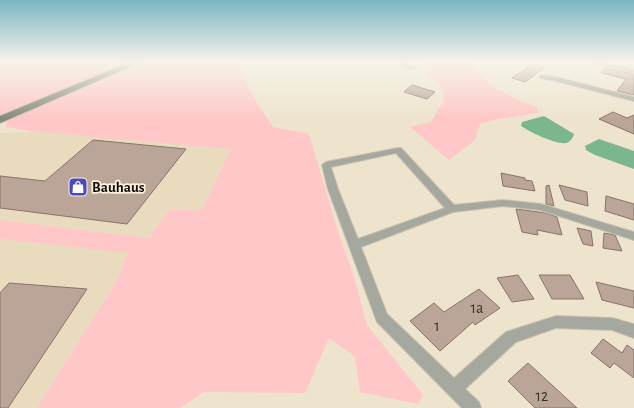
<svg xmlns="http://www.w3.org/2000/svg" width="634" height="408" font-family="'Alegreya Sans',sans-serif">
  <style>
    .built { fill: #e9dcbe }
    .green { fill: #ffc7c7 }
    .water { fill: #7bb68f }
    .building { fill: #bba598; stroke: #887367 }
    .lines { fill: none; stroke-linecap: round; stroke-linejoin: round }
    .street-casing { stroke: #cac1ae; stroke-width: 2 }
    .secondary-casing { stroke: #cac1ae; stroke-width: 2 }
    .street { fill: #a5a89e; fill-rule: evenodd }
    .secondary { fill: #868a7c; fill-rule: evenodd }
    .labels { text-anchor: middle; stroke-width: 3.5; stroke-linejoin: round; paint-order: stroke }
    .poi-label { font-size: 15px; font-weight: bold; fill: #0e0b05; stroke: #fcf2db; text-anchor: start }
    .near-number-label { font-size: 16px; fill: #39322a }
  </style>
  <rect width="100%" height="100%" fill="#eee4ce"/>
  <g class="built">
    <path d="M50,131L231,149L202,210L169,211L149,238L0,220V133Z"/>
    <path d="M0,239L128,252L117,280L37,408H0Z"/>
  </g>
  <g class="green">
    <path d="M0,62H241C241,83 262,110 273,127L309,134L340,238L352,270L367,325L423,395L418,404L360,392L355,357L329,338L305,393L204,392L180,408H37L117,280L128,253L0,239V220L149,238L169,210H202L231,149L30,131L6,127V124L10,118L98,79L0,115Z"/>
    <path d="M420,62L472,63C482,86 515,99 537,107L538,113L498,119L480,124L475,140L449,160L410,127L431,122L444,100L441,86L426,73Z"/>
  </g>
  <g class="water">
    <path d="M544,116L574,134C573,138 570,142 566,143C556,145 530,132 521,126L522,122Z"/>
    <path d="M599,139L634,151V169L595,155L586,150L585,146Z"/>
  </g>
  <g class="building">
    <path d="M533,64L545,67L525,82L512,78Z"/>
    <path d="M605,68L634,74V95L617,91L626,79L601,73Z"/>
    <path d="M412,85L435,92L427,99L404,92Z"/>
    <path d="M613,112L627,118L634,115V134L599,119Z"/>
    <path d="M93,140L186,149L127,224L0,208V176L45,181Z"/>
    <path d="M501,173L525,178V180L532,181L535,191L503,186Z"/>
    <path d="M549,185L554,206L546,204V186Z"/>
    <path d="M559,185L587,192L588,206L565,200Z"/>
    <path d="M606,196L634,204V220L605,211Z"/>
    <path d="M516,209L546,213L557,217L562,235L537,230L538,235L522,232Z"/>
    <path d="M577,228L591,231L593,246L583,244Z"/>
    <path d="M604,233L615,235L622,251L603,248Z"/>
    <path d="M518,275L534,299L512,302L497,278Z"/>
    <path d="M539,275H570L584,299H552Z"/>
    <path d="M596,282L634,291V308L602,300Z"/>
    <path d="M9,283L87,289L8,408H0V293Z"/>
    <path d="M479,289L500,308L475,325L473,322L440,351L410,321L434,303L444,312Z"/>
    <path d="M603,339L622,353L627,345L634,350V378L614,363L610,368L591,353Z"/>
    <path d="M528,363L577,408H535L508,381Z"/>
  </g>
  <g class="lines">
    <g class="street-casing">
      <g id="street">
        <path d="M397,62H404L415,68L410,69Z"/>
        <path d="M588,62H599L634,69V73Z"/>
        <path d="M542,75L556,77L634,97V101L556,81L540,78V76Z"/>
        <path d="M398,148H401L454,205L503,200L541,204L634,232V240L540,210L503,206L453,212L361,247L387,314L454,378L506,332L556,316L612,318L634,324V338L612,330L556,328L516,342L465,389L479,402L481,408H462L377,322L328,189L322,165L326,162ZM396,153L445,208L358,239L338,189L331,167Z"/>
      </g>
    </g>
    <g class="secondary-casing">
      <path id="secondary" d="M130,62H141L0,123V116Z"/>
    </g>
    <use href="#street" class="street"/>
    <use href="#secondary" class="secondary"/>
  </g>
  <linearGradient id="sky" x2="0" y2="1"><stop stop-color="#7cb5c4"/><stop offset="0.52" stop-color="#f7f3e9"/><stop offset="1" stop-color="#f7f3e9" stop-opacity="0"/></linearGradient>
  <rect width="634" height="119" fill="url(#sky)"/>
  <defs>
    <g id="shop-square" transform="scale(1)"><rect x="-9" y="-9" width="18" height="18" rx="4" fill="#484bc0" stroke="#fcf2db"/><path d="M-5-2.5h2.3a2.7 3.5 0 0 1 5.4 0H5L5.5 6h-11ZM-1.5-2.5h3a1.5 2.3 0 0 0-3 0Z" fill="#fff"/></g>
  </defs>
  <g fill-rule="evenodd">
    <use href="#shop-square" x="78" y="187"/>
  </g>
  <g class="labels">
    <g class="poi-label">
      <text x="92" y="192">Bauhaus</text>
    </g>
    <g class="near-number-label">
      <text x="477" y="313">1a</text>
      <text x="437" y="331">1</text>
      <text x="542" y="401">12</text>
    </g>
  </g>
</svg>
